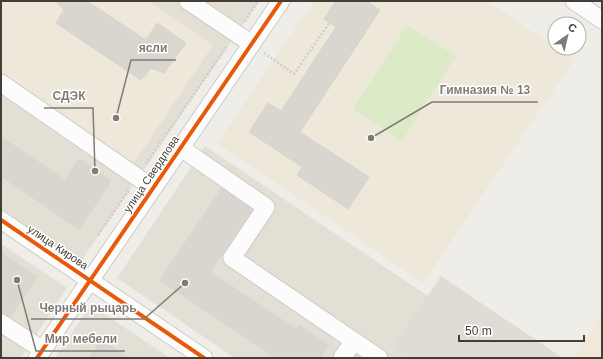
<svg xmlns="http://www.w3.org/2000/svg" width="603" height="359" font-family="Helvetica,sans-serif">
  <style>
    .residential { fill: #e3dfd5 }
    .commercial { fill: #f2e9db }
    .industrial { fill: #dfdcd6 }
    .education { fill: #ede8da }
    .green { fill: #dceac8 }
    .building { fill: #d9d6d0; stroke: #d7d4ce }
    .lines { fill: none; stroke-linecap: round; stroke-linejoin: round }
    .minor-casing { stroke: #cdcbc6; stroke-width: 19 }
    .path { stroke: #d0cdca; stroke-width: 2.5; stroke-dasharray: 2 2; stroke-linecap: butt }
    .minor { stroke: #fdfcfc; stroke-width: 17 }
    .cycleway-casing { stroke: #fff; stroke-width: 6 }
    .cycleway { stroke: #e8590c; stroke-width: 4 }
    .labels { text-anchor: middle; stroke-width: 3; stroke-linejoin: round; paint-order: stroke }
    .street-label { font-size: 11px; fill: #453e35; stroke: #fff }
    .leader { fill: none; stroke: #807b74; stroke-width: 1.5 }
    .callout-dot { fill: #807b74; stroke: #fff; stroke-width: 1.5 }
    .callout-label { font-size: 12px; text-anchor: middle; font-weight: bold; fill: #807b74; stroke: #fff; stroke-width: 3; stroke-linejoin: round; paint-order: stroke }
  </style>
  <rect width="100%" height="100%" fill="#efede8"/>
  <g class="residential">
    <path d="M1,1H259L75,270L1,218Z"/>
    <path d="M205,146L520,358H235L117,278Z"/>
    <path d="M1,244L67,288L21,358H1Z"/>
    <path d="M91,305L170,358H55Z"/>
  </g>
  <path class="commercial" d="M602,314V358H578L574,355Z"/>
  <path class="industrial" d="M441,276L563,358H406L392,348Z"/>
  <g class="education">
    <path d="M1,1H149L213,45L134,163L1,73Z"/>
    <path d="M314,1H487L555,47V48L574,60L423,283L217,143Z"/>
  </g>
  <path class="green" d="M407,25L456,56L402,141L353,109Z"/>
  <g class="building">
    <path d="M55,1H87L146,40L157,23L186,43L164,73L151,68L141,80L56,23L64,10Z"/>
    <path d="M336,1H367L380,10L300,132L369,177L348,209L297,175L302,167L249,132L268,103L281,111L336,27L324,19Z"/>
    <path d="M1,137L65,180L79,159L111,181L79,229L1,176Z"/>
    <path d="M222,188L252,209L210,272L296,329L299,325L328,345L320,358H276L160,280Z"/>
    <path d="M1,253L37,277L10,317L1,313Z"/>
    <path d="M102,340L128,358H89Z"/>
  </g>
  <g class="lines">
    <g class="minor-casing">
      <g id="minor">
        <path d="M188,1L252,44"/>
        <path d="M574,1L602,20"/>
        <path d="M1,83L153,188"/>
        <path d="M181,148L266,207L232,258L379,358"/>
        <path d="M1,220L204,358"/>
        <path d="M1,323L43,350"/>
        <path d="M37,358L281,1"/>
        <path d="M342,358L354,341"/>
      </g>
    </g>
    <g class="path">
      <path d="M245,21L258,1"/>
      <path d="M264,53L294,74L330,22"/>
      <path d="M146,164L227,46"/>
      <path d="M98,235L129,190"/>
    </g>
    <use href="#minor" class="minor"/>
    <g class="cycleway-casing">
      <g id="cycleway">
        <path d="M1,220L204,358"/>
        <path d="M37,358L281,1"/>
      </g>
    </g>
    <use href="#cycleway" class="cycleway"/>
  </g>
  <g class="labels">
    <g class="street-label">
      <text transform="translate(151 174) rotate(-56)" y="4">улица Свердлова</text>
      <text transform="translate(58 247) rotate(34)" y="4">улица Кирова</text>
    </g>
  </g>
  <path class="leader" d="M116 118L131 60H176M371 138L432 102H538M95 171L93 108H44M185 283L144 319H31M17 280L36 351H125"/>
  <g class="callout-dot">
    <circle cx="116" cy="118" r="4"/>
    <circle cx="371" cy="138" r="4"/>
    <circle cx="95" cy="171" r="4"/>
    <circle cx="185" cy="283" r="4"/>
    <circle cx="17" cy="280" r="4"/>
  </g>
  <g class="callout-label">
    <text x="153" y="52">ясли</text>
    <text x="485" y="94">Гимназия № 13</text>
    <text x="69" y="100">СДЭК</text>
    <text x="88" y="312">Черный рыцарь</text>
    <text x="81" y="343">Мир мебели</text>
  </g>
  <rect width="603" height="359" fill="none" stroke="#453e35" stroke-width="4"/>
  <g transform="translate(567 36) rotate(34)"><circle r="19" fill="#ffffff" stroke="#b5b2ae"/>
  <path d="M0-3L7 15L0 10L-7 15Z" fill="#807b74"/>
  <text y="-6" font-size="11" font-weight="bold" text-anchor="middle" fill="#453e35">С</text>
  </g>
  <path d="M459 335v6h125v-6" fill="none" stroke="#453e35" stroke-width="2"/>
  <text x="465" y="335" font-size="12" fill="#453e35" stroke="#ffffff" stroke-width="3" paint-order="stroke">50 m</text>
</svg>
